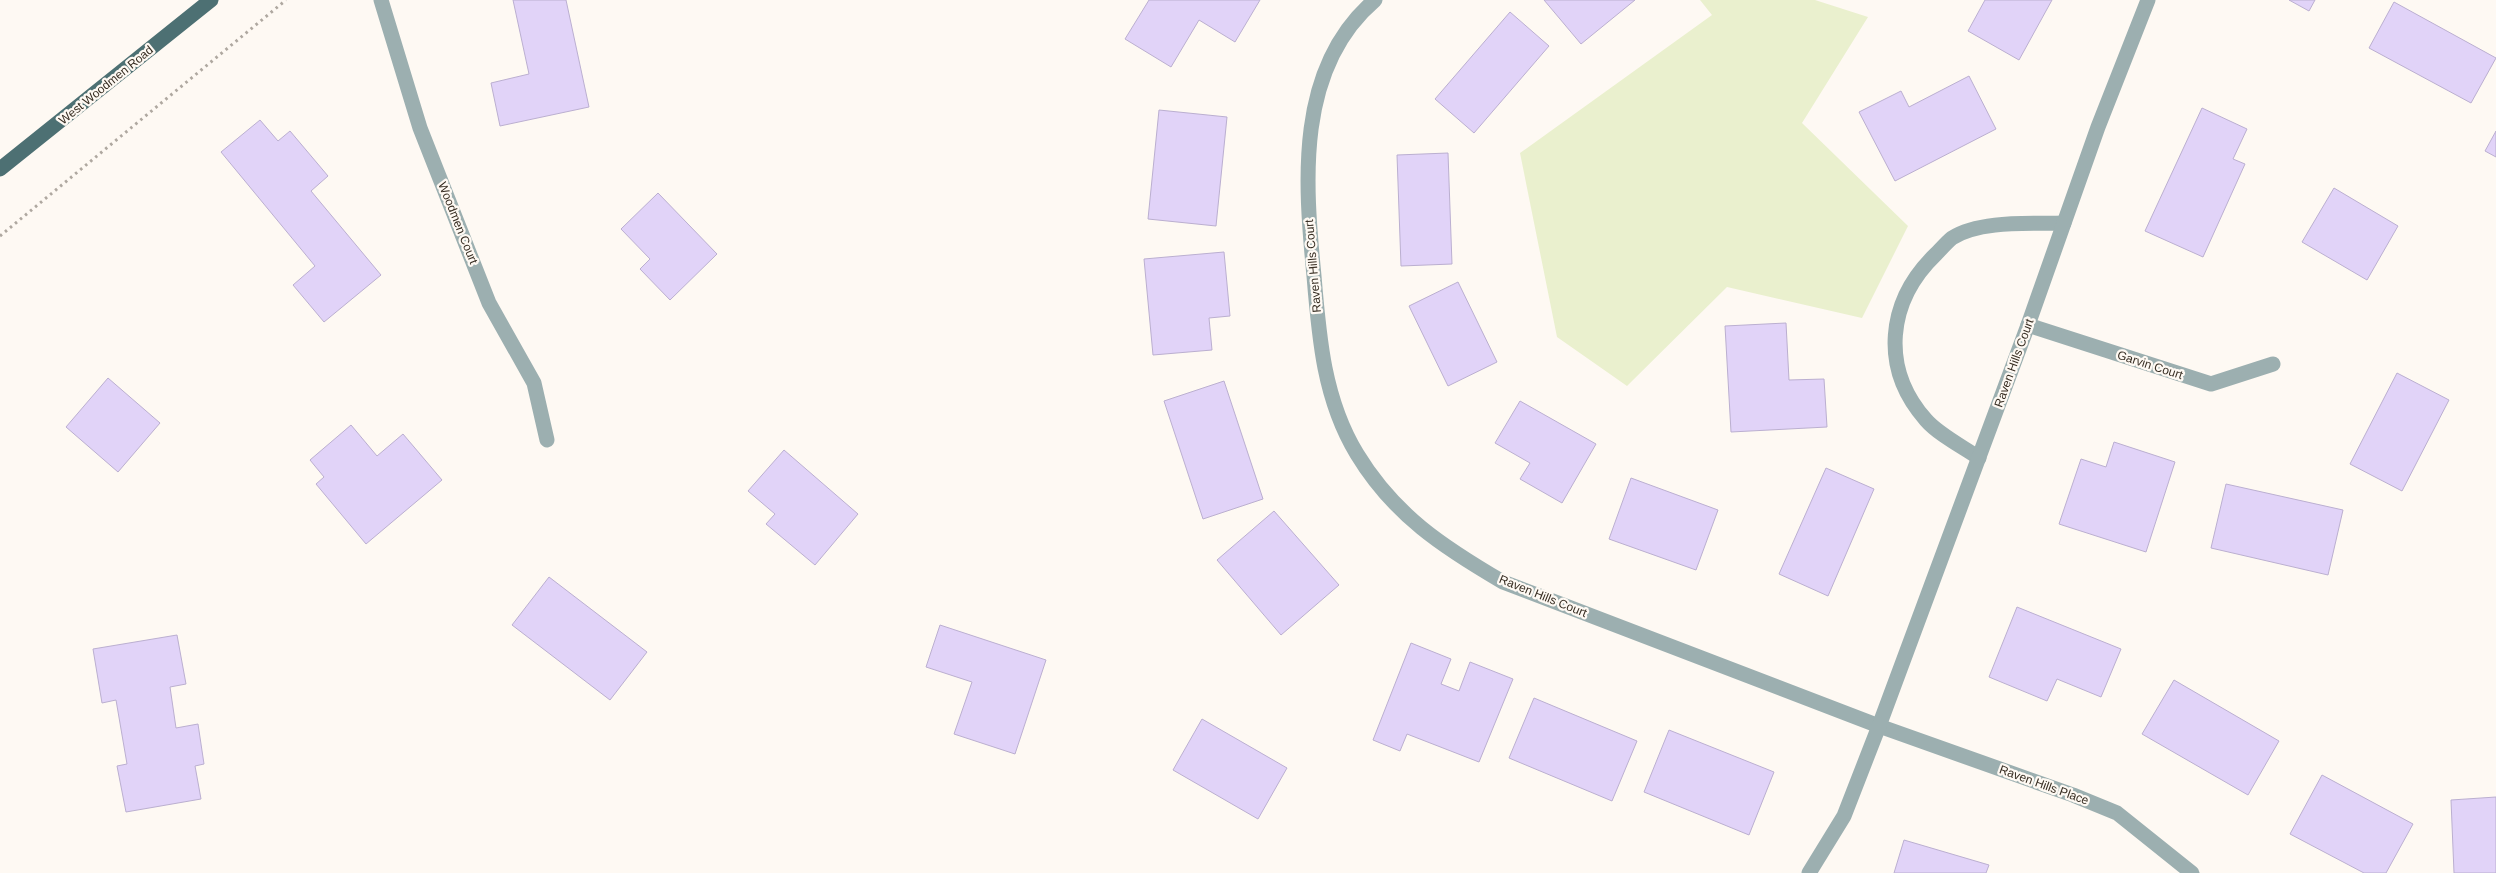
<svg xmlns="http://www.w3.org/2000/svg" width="2496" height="873" font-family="Helvetica,sans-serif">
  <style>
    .green { fill: #eaf0ce }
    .building { fill: #e1d3f8; stroke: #bbafd0 }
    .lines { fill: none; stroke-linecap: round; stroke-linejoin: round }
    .path { stroke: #afa8a0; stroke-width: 3; stroke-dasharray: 2.5 4; stroke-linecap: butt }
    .minor { stroke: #9cafb0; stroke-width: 15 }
    .major { stroke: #4d7073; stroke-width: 15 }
    .labels { text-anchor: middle; stroke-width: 4.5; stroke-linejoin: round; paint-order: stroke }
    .street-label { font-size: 12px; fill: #362c21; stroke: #fef9f3 }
  </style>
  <rect width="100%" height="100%" fill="#fef9f3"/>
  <path class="green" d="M1700,0H1815L1868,17L1802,123L1908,226L1862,318L1727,287L1627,386L1557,337L1520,153L1712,15Z"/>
  <g class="building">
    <path d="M513,0H566L589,107L500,126L491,83L529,74Z"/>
    <path d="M1149,0H1260L1235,42L1199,20L1171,67L1125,39Z"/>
    <path d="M1544,0H1635L1581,44Z"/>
    <path d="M1985,0H2052L2019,60L1968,31Z"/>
    <path d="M2289,0H2315L2309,11Z"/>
    <path d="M2394,2L2496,58L2471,103L2369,48Z"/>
    <path d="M1510,12L1549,46L1474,133L1435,99Z"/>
    <path d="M1969,76L1996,129L1895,181L1859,112L1901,91L1909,107Z"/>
    <path d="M2202,108L2247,129L2233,159L2245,164L2203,257L2145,231Z"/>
    <path d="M1159,110L1227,117L1216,226L1148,219Z"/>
    <path d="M260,120L278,141L290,131L328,176L311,191L381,275L324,322L293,285L315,266L221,152Z"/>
    <path d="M2496,131V157L2485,151Z"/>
    <path d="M1448,153L1452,264L1401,266L1397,155Z"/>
    <path d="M2334,188L2398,226L2367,280L2302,242Z"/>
    <path d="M658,193L717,254L670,300L640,269L650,259L621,229Z"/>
    <path d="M1224,252L1230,316L1209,318L1212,350L1153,355L1144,259Z"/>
    <path d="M1458,282L1497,362L1448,386L1409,306Z"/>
    <path d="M1786,323L1789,380L1824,379L1827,427L1731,432L1725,326Z"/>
    <path d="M2397,373L2449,400L2402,491L2350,464Z"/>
    <path d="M108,378L160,423L118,472L66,427Z"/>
    <path d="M1224,381L1263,499L1203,519L1164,401Z"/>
    <path d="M1520,401L1596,444L1562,503L1520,479L1530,463L1495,443Z"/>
    <path d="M351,425L377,456L403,434L442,480L366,544L316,484L324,477L310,460Z"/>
    <path d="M2114,442L2175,462L2146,552L2059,524L2081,459L2106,467Z"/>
    <path d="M784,450L858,514L815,565L766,524L775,514L748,491Z"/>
    <path d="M1826,468L1874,489L1828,596L1779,574Z"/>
    <path d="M1631,478L1718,510L1696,570L1609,539Z"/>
    <path d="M2226,484L2343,510L2328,575L2211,548Z"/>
    <path d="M1274,511L1339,585L1281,635L1217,560Z"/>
    <path d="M549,577L647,652L610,700L512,625Z"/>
    <path d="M2017,607L2121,649L2101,697L2057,679L2047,701L1989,677Z"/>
    <path d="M940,625L1046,660L1015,754L954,734L972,682L926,667Z"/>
    <path d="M177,635L186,684L170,687L176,728L198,724L204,764L195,766L201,799L126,812L117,766L127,764L116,700L102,703L93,649Z"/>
    <path d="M1411,643L1451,659L1441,684L1459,691L1470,662L1513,679L1479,762L1407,734L1400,751L1373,740Z"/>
    <path d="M2174,680L2279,741L2248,795L2142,734Z"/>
    <path d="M1534,698L1637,741L1612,801L1509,758Z"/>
    <path d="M1202,719L1287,768L1258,819L1173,770Z"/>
    <path d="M1669,730L1774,772L1749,835L1644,792Z"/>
    <path d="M2322,775L2413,824L2386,873H2364L2290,834Z"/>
    <path d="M2496,797V873H2454L2451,800Z"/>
    <path d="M1904,840L1989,865L1986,873H1894Z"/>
  </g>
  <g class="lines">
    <path class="path" d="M0,236L286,0"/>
    <g class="minor">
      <path d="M381,0L420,128L489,303L534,383L547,440"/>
      <path d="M1375,0C1295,68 1305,183 1314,276C1319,338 1324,400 1357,454C1394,515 1443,547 1503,582L1879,726L2073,795L2117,813L2192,873"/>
      <path d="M2028,325L2211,384L2273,364"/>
      <path d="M1979,458C1963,447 1938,434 1926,420C1880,368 1887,301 1936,254C1941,249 1946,243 1952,238C1980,220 2031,224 2064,223"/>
      <path d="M1809,873L1844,816L1879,726L2028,325L2098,127L2148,0"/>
    </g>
    <path class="major" d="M0,169L211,0"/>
  </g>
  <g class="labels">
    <g class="street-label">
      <text transform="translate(106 85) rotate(-39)" y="4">West Woodmen Road</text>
      <text transform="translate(458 223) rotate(68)" y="4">Woodmen Court</text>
      <text transform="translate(1313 266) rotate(-95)" y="4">Raven Hills Court</text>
      <text transform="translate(2014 363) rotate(-70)" y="4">Raven Hills Court</text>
      <text transform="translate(2150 365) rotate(18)" y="4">Garvin Court</text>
      <text transform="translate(1543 596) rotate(22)" y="4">Raven Hills Court</text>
      <text transform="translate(2044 785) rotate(20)" y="4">Raven Hills Place</text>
    </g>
  </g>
</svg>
